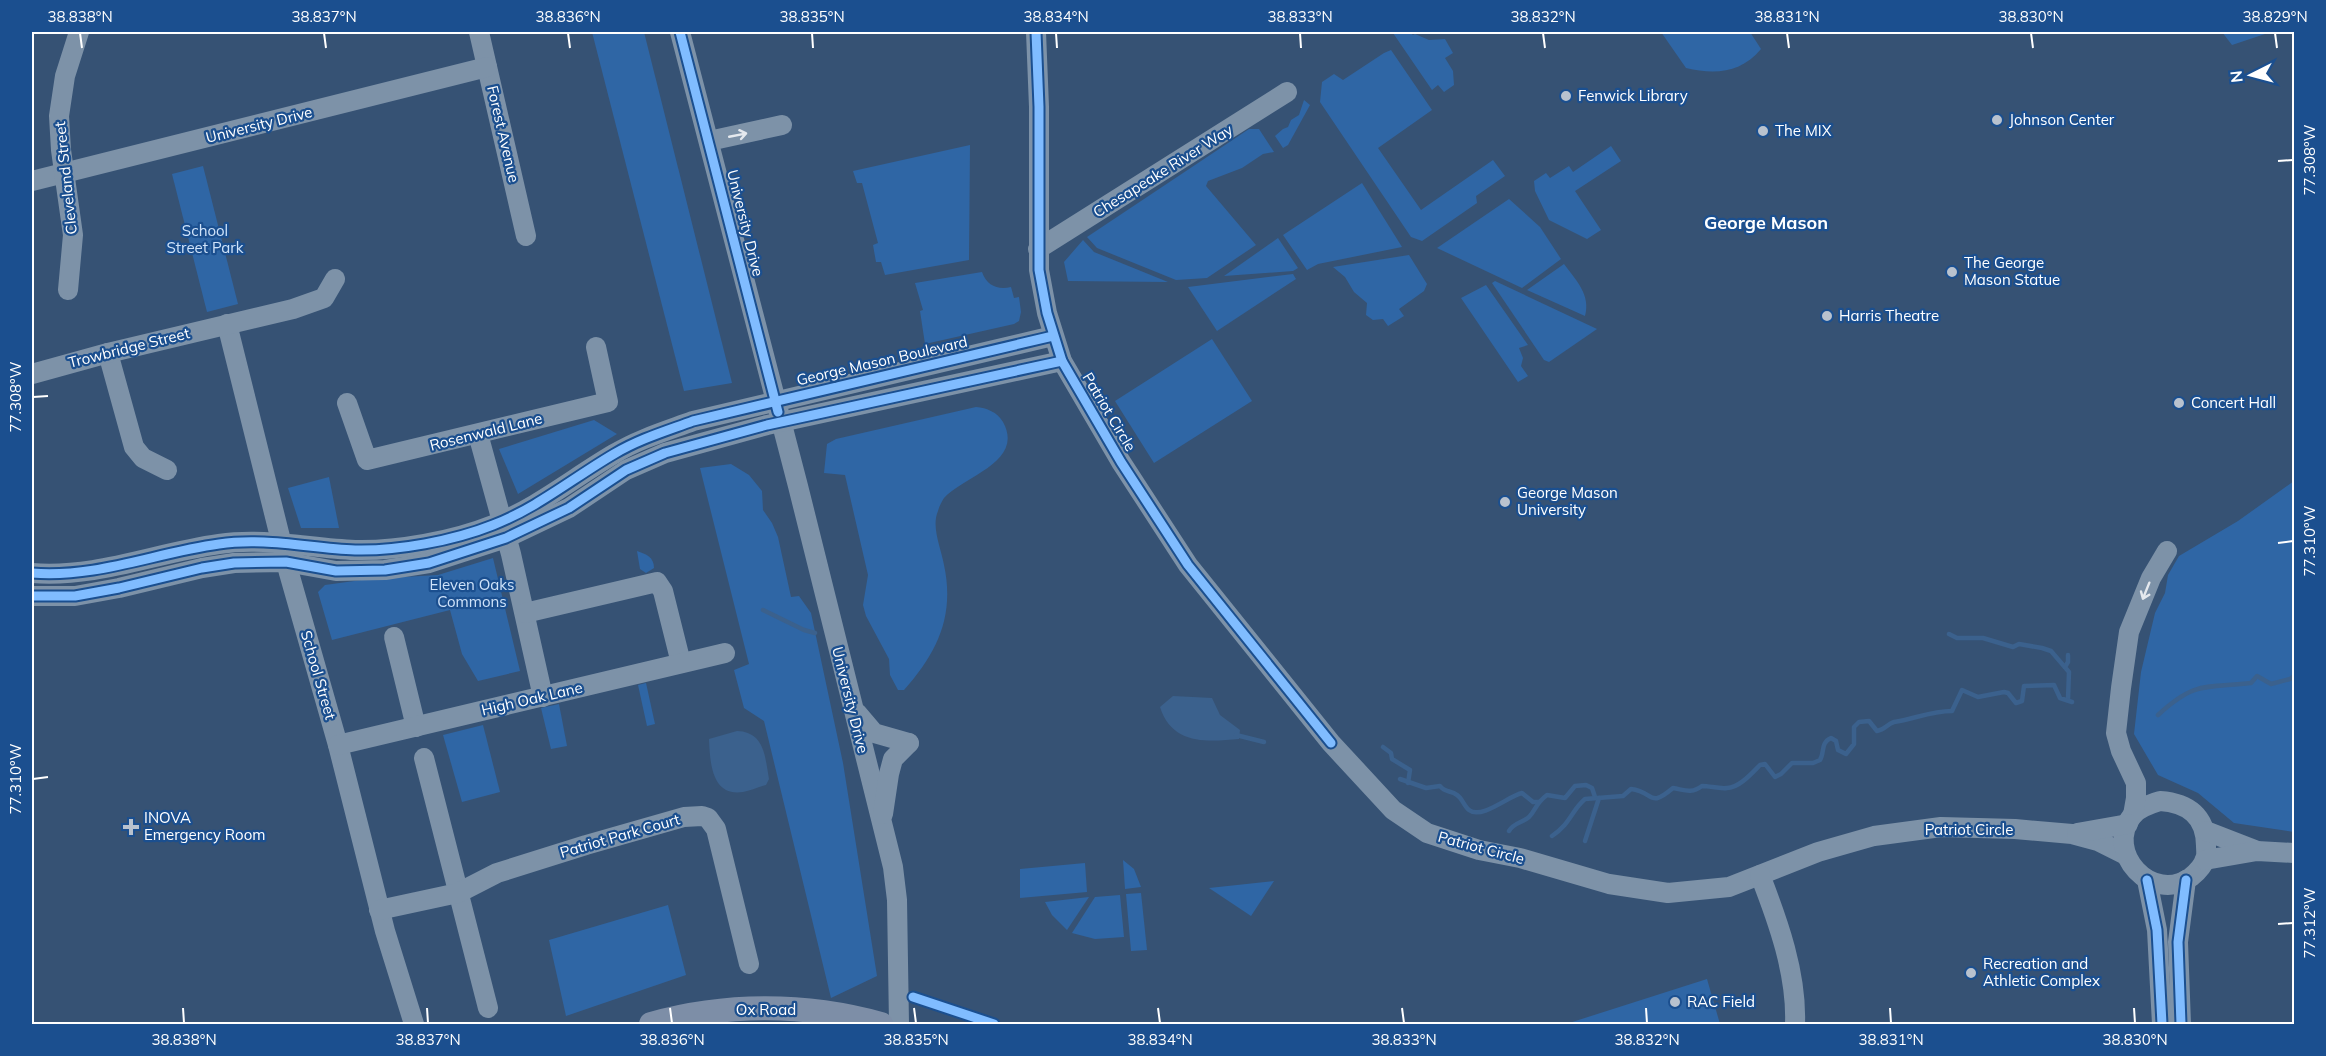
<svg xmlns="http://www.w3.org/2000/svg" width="2326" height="1056" font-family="Mulish,sans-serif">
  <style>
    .green { fill: #2f66a5 }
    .water { fill: #3b618d }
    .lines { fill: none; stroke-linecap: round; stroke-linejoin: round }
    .stream { stroke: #3b618d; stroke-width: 4.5 }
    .minor { stroke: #7d92a8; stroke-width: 20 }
    .major { stroke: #7d8ea7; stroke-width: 24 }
    .cycleway-casing { stroke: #1b4f8f; stroke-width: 13 }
    .cycleway { stroke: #80bcff; stroke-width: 9 }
    .oneway { stroke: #e5e9ee }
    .ticks { fill: none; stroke: #fff; stroke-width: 2 }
    .poi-dot { fill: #b9c2ce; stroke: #1b4f8f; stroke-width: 2 }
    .labels { text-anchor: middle; stroke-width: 4.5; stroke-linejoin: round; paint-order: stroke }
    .poi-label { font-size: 15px; fill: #fff; stroke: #1b4f8f; text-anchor: start }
    .street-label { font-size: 15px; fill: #fff; stroke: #1b4f8f }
    .park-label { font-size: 15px; fill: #cfe3fa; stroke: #1b4f8f }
    .quarter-label { font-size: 18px; font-weight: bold; fill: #fff; stroke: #1b4f8f }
    .neatline { fill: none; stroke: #fff; stroke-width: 2 }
    .ticks-label { font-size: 15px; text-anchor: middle; fill: #fff }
  </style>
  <rect width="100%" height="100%" fill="#365274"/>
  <g class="green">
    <path d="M592,32H644L732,383L684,391Z"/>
    <path d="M1396,32H1410L1413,35L1415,34L1429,40L1445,39L1453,53L1445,58L1453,71L1454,85L1444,92L1438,85L1432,90L1393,33Z"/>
    <path d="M1661,32H1750L1761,49C1741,73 1715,75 1686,68Z"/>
    <path d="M2222,32H2271L2232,45Z"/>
    <path d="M1391,50L1432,110L1378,148L1421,210L1493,160L1505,176L1476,196L1477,203L1422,241L1411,237L1320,102L1322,82L1334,74L1343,80L1384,53Z"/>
    <path d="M1304,100L1310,105L1288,145L1283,148L1275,136L1283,129L1288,127L1291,120L1299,115Z"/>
    <path d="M1249,129H1259L1274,152L1263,154L1242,168L1208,181L1206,186L1256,245L1207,278L1176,280L1097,248L1087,237Z"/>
    <path d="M970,145L969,260L885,275L881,262H876L873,245L878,243L862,183H857L853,171Z"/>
    <path d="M1611,146L1621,161L1575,191L1601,230L1587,239L1549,220L1535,191L1534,181L1546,173L1550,178L1569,166L1573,172Z"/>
    <path d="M203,166L238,304L207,312L172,174Z"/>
    <path d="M1362,183L1402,247L1318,264L1307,270L1283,235Z"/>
    <path d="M1509,199L1540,227L1561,259L1522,288L1437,248Z"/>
    <path d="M1278,238L1298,268L1293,271L1224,276Z"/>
    <path d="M1083,240L1094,252L1168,282L1068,281L1064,262Z"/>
    <path d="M1409,255L1427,284L1424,291L1399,309L1404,316L1388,326L1383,319L1373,320L1366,315L1367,303L1354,292L1345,277L1333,267Z"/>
    <path d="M1564,264C1576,280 1591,295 1585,316L1527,290Z"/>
    <path d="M982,272C987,286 998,290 1011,287L1014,298L1019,297L1021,312L1019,321L1014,324L925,344L920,311L923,310L915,283Z"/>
    <path d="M1293,274L1296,279L1217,331L1188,287Z"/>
    <path d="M1495,281L1597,329L1549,362L1544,360L1492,283Z"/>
    <path d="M1486,285L1528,345L1519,348L1523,358L1521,366L1528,376L1518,382L1461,298Z"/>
    <path d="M1212,339L1252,401L1154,463L1115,401Z"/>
    <path d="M976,407C987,408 997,412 1003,422C1025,462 964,476 944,498C942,501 939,507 938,511C931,527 941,548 944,565C955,616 937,653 904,690H898L890,675L889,659L866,616L863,605L868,575L845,475L824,473L827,444L836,439Z"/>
    <path d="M594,420L617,434L518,494L499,449Z"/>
    <path d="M731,464L749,475L762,491L763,510L772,523L778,537L791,597L799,596L811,613L843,763L877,976L831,998L764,721L744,708L734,670L749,664L700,468Z"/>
    <path d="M329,477L339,528H301L288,488Z"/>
    <path d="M2294,481V832L2234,823L2198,793L2158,775L2134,734L2141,672L2155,613L2165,593L2168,575L2179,556L2238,521Z"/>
    <path d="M637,551C646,554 654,557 654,568L646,573L640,569Z"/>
    <path d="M493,558L520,671L478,681L462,654L450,610L332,640L318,592L325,585L369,579L438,575Z"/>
    <path d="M646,683L655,724L647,726L638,685Z"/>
    <path d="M559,704L567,746L551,749L541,708Z"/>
    <path d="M483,725L500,792L462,802L443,735Z"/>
    <path d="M1123,860L1134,869L1141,887L1125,889Z"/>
    <path d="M1085,863L1087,892L1020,898V869Z"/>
    <path d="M1274,881L1251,916L1209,888Z"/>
    <path d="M1141,893L1147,950L1131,951L1126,894Z"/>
    <path d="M1120,895L1124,937L1095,939L1072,933L1095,897Z"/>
    <path d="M1089,897L1067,930L1052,915L1045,902Z"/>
    <path d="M668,905L686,975L566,1016L549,940Z"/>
    <path d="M1707,979L1720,1024H1566Z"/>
  </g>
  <g class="water">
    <path d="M1173,696L1212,698L1220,715L1240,730L1239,739C1207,742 1172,745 1160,707Z"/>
    <path d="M737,731C765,732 765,757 769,779L766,785C758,787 750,791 743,792C711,797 710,761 709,739Z"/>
  </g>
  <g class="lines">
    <g class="stream">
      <path d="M763,610L804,630L815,633"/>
      <path d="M1949,634L1957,638H1983L2013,647L2019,644L2042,648L2051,651L2069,672L2068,699"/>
      <path d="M2065,667L2068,662V655"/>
      <path d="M2158,715C2195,681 2205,688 2251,683L2257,676L2271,684L2290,679L2294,676"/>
      <path d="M1236,735L1264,742"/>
      <path d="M1383,747L1391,753L1392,759L1410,770L1408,783"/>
      <path d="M1400,779L1426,788L1440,786C1445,793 1451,790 1457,795C1462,798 1464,806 1469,810C1482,820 1510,795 1522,793L1533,802H1539"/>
      <path d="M1509,831C1513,823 1522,823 1529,817C1536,810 1535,804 1547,795L1565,798L1575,786L1586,785L1592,788L1595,797"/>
      <path d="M1552,836C1571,823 1571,811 1585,799L1623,796L1631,789C1655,792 1648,809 1673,788C1685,790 1691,794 1702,786C1710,786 1719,789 1727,788C1739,788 1752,773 1760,765L1765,764L1775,777L1781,774L1792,763H1813L1820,760C1825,752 1820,743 1831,738L1836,741L1838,750L1846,754L1854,744V727L1859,722L1869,721L1877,731C1885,730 1887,724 1894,722C1914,719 1931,711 1952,711L1962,690L1978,697L2004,692L2008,693L2016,703L2022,701L2024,686L2054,685L2060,698L2072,702"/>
      <path d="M1585,841L1599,798"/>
    </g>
    <g class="minor">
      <path d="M479,32L526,236"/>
      <path d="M680,32L798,486L893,867L897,900L899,1024"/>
      <path d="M1036,32L1039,107V270L1047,313L1062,361L1121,462L1188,565L1331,743L1393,810L1427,833L1479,850L1520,858L1609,884L1668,893L1729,887L1818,852L1874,836L1941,827L2015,829L2072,834L2098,841L2126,855"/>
      <path d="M709,141L782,125"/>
      <path d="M32,181L487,67"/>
      <path d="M1038,249L1287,92"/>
      <path d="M68,290L73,235L61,150L59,116L65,76L79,32"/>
      <path d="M227,324L289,573L338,745L385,931L414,1024"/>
      <path d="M108,353L134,447L143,458L167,470"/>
      <path d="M32,374L108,353L293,309L324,298L335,279"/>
      <path d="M347,403L367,460L608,402L596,347"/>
      <path d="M478,434L511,554L543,697"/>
      <path d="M32,573C98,578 154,553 219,544C264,537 309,548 355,550C397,551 453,541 493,525C537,508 573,478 614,454C639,439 666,431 693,421L1053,336"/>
      <path d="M32,596H75L119,588L202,568L234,563L286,562L336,571L385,570L429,563L506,538L569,508L626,470L665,453L767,425L1062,361"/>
      <path d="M525,613L657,582L663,591L681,663"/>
      <path d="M394,637L416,727"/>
      <path d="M857,713L874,733L909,743"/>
      <path d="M338,745L725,653"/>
      <path d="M424,758L488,1008"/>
      <path d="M2160,801C2188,803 2206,816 2206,846C2206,849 2207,856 2205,859C2203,866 2196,873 2191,877C2152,905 2104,852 2132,816C2138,808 2150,804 2160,801Z"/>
      <path d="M883,814L889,774L893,759L909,743"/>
      <path d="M2133,815L2136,798V783L2121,751L2116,733L2121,688L2129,632L2151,578L2167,551"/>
      <path d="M2206,831L2255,850"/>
      <path d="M2077,833L2128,824"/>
      <path d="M2205,860L2257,851L2294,853"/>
      <path d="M1760,875C1778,921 1797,974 1795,1024"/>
      <path d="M2147,880L2157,930L2162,1024"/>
      <path d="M379,910L458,893L497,873L586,845L684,817L702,816L708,818L716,829L749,964"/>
      <path d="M2181,1024L2178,942L2186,880"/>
    </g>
    <path class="major" d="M651,1024C725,1003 806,1003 881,1024"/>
    <g class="cycleway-casing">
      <g id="cycleway">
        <path d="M680,32L778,412"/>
        <path d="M1036,32L1039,107V270L1047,313L1062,361L1121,462L1188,565L1331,743"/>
        <path d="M32,573C98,578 154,553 219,544C264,537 309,548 355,550C397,551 453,541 493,525C537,508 573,478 614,454C639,439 666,431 693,421L1053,336"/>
        <path d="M32,596H75L119,588L202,568L234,563L286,562L336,571L385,570L429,563L506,538L569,508L626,470L665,453L767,425L1062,361"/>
        <path d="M2147,880L2157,930L2162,1024"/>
        <path d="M913,997L994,1024"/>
        <path d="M2181,1024L2178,942L2186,880"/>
      </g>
    </g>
    <use href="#cycleway" class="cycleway"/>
  </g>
  <defs><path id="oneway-shaft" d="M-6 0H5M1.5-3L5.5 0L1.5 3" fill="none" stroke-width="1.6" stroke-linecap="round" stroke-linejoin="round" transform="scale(1.5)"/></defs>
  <g class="oneway">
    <use href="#oneway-shaft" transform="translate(738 135) rotate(-11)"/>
    <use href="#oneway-shaft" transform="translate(2146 591) rotate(112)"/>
  </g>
  <path class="ticks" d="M80,33L82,48M324,33L326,48M568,33L570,48M812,33L813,48M1056,33L1057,48M1300,33L1301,48M1543,33L1545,48M1787,33L1789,48M2031,33L2033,48M2275,33L2277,48M2278,161L2293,160M33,397L48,396M2278,543L2293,541M33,779L48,777M2278,924L2293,923M183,1008L184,1023M427,1008L428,1023M670,1008L672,1023M914,1008L916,1023M1158,1008L1160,1023M1402,1008L1404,1023M1646,1008L1647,1023M1890,1008L1891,1023M2134,1008L2135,1023"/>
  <g class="poi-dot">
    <circle cx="1566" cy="96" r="6"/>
    <circle cx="1997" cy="120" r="6"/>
    <circle cx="1763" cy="131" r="6"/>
    <circle cx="1952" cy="272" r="6"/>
    <circle cx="1827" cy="316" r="6"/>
    <circle cx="2179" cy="403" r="6"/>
    <circle cx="1505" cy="502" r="6"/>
    <path d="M128 818h6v6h6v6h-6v6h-6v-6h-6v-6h6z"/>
    <circle cx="1971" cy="973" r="6"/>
    <circle cx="1675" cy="1002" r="6"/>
  </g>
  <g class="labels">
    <g class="poi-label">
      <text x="1578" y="101">Fenwick Library</text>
      <text x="2009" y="125">Johnson Center</text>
      <text x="1775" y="136">The MIX</text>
      <text x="1964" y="268">The George<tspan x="1964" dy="17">Mason Statue</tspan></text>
      <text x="1839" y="321">Harris Theatre</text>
      <text x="2191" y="408">Concert Hall</text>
      <text x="1517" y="498">George Mason<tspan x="1517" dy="17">University</tspan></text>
      <text x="144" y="823">INOVA<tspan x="144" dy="17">Emergency Room</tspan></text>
      <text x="1983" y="969">Recreation and<tspan x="1983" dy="17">Athletic Complex</tspan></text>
      <text x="1687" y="1007">RAC Field</text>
    </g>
    <g class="street-label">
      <text transform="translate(259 125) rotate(-14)" y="5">University Drive</text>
      <text transform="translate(503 134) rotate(77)" y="5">Forest Avenue</text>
      <text transform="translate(1163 171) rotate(-32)" y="5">Chesapeake River Way</text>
      <text transform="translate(66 178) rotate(-96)" y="5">Cleveland Street</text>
      <text transform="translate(745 223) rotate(76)" y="5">University Drive</text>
      <text transform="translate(129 348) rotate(-14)" y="5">Trowbridge Street</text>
      <text transform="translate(882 361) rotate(-13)" y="5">George Mason Boulevard</text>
      <text transform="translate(1109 412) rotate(59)" y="5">Patriot Circle</text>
      <text transform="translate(486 432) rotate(-14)" y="5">Rosenwald Lane</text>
      <text transform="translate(318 675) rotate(74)" y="5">School Street</text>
      <text transform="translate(532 699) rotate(-13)" y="5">High Oak Lane</text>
      <text transform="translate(850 700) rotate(76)" y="5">University Drive</text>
      <text x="1969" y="835">Patriot Circle</text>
      <text transform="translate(620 836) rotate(-16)" y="5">Patriot Park Court</text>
      <text transform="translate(1481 848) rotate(15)" y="5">Patriot Circle</text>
      <text x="766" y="1015">Ox Road</text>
    </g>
    <g class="park-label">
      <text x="205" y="236">School<tspan x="205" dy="17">Street Park</tspan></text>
      <text x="472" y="590">Eleven Oaks<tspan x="472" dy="17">Commons</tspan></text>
    </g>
    <g class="quarter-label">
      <text x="1766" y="229">George Mason</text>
    </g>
  </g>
  <rect width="2326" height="1056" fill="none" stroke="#1b4f8f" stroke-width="66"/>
  <g transform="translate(2251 75) rotate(264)" stroke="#1b4f8f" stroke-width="4.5" paint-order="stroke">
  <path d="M0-4.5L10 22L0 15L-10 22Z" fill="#ffffff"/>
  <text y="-9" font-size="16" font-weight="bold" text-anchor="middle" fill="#ffffff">N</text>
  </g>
  <rect x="33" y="33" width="2260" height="990" class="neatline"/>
  <g class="ticks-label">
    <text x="80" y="22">38.838°N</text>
    <text x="324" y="22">38.837°N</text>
    <text x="568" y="22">38.836°N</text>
    <text x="812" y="22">38.835°N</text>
    <text x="1056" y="22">38.834°N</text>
    <text x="1300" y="22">38.833°N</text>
    <text x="1543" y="22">38.832°N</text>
    <text x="1787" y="22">38.831°N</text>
    <text x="2031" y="22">38.830°N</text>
    <text x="2275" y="22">38.829°N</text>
    <text transform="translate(2310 160) rotate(-90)" y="5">77.308°W</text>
    <text transform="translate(16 397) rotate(-90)" y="5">77.308°W</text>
    <text transform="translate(2310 541) rotate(-90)" y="5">77.310°W</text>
    <text transform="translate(16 779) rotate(-90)" y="5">77.310°W</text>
    <text transform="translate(2310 923) rotate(-90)" y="5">77.312°W</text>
    <text x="184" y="1045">38.838°N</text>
    <text x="428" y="1045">38.837°N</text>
    <text x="672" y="1045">38.836°N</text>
    <text x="916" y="1045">38.835°N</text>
    <text x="1160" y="1045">38.834°N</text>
    <text x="1404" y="1045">38.833°N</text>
    <text x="1647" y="1045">38.832°N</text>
    <text x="1891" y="1045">38.831°N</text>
    <text x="2135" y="1045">38.830°N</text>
  </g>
</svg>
